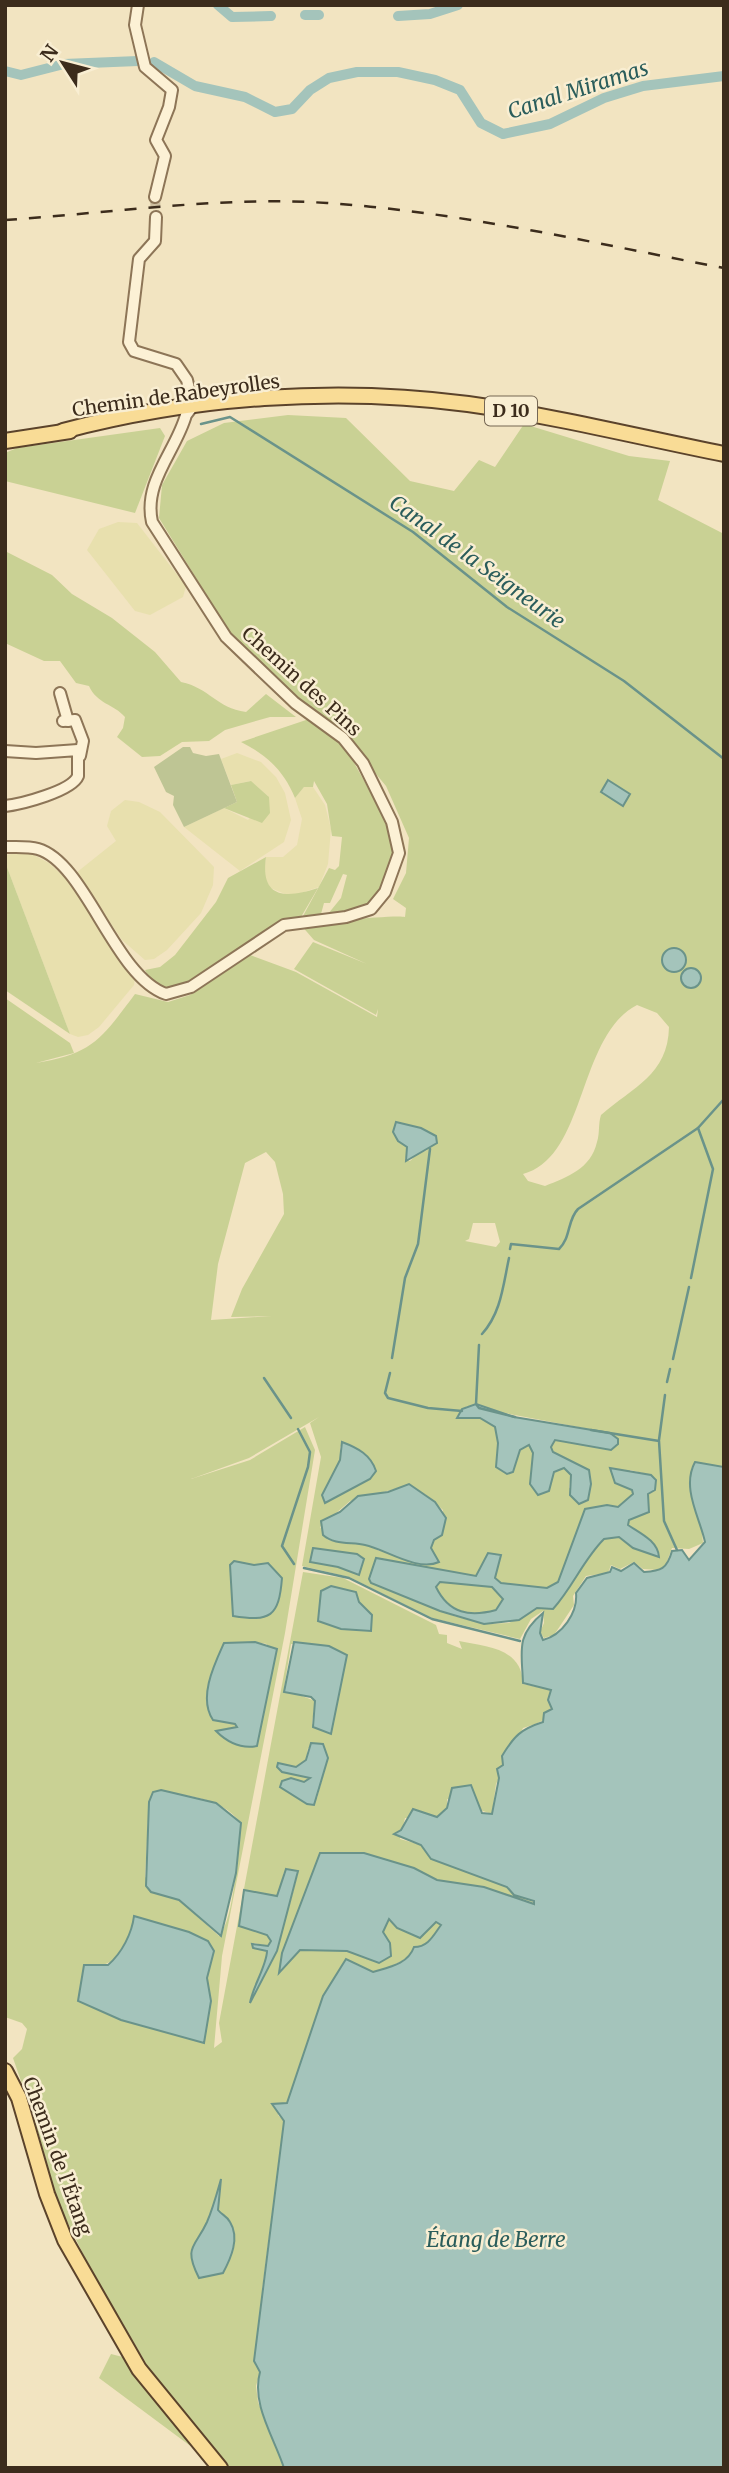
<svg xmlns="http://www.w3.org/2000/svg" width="729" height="2473" font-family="Merriweather,serif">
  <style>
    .farmland { fill: #e8e0ae }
    .green { fill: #c9d194; fill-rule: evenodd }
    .cemetery { fill: #bec594 }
    .water { fill: #a4c4bb; stroke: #6a938a; stroke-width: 2; fill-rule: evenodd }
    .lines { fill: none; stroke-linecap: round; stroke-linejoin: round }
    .stream { stroke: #6a938a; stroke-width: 2.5 }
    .canal { stroke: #a4c4bb; stroke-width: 10 }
    .minor-tunnel { stroke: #cebfa0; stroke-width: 10; stroke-dasharray: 10 5; stroke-linecap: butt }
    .minor-casing { stroke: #8d7557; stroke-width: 14 }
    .major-casing { stroke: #5b432b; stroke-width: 18 }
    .minor { stroke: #fcf1d5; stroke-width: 10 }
    .major { stroke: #f9dc96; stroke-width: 14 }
    .rail { stroke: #3c2c1c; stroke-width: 2.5; stroke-dasharray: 12 12; stroke-linecap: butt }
    .labels { text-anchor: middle; stroke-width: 5; stroke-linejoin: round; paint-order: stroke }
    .shield { fill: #f9eed2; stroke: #756653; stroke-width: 2 }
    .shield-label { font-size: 18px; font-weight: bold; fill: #3c2c1c }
    .street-label { font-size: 19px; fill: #3c2c1c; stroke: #f9eed2 }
    .water-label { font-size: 21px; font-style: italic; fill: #2a5d5b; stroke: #f9eed2 }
  </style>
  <rect width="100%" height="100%" fill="#f2e4c1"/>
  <g class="farmland">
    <path d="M118,522L137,523L186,586L183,597L150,615L135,611L87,550L99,529Z"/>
    <path d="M237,753L261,762L276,777L285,793L291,820L284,842L240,871L184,827L224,808L248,820L268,796L250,781L231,785L221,759Z"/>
    <path d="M304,787H313L325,805L331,829L328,864L319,887L298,894H285L268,887L263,878L266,857H283L297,845L302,819L295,798Z"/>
    <path d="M125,800L139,802L160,812L214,867L213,885L201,913L167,950L154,959L145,960L122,940L76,873L116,841L107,826L111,811Z"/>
    <path d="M19,853L32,854L49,863L65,878L135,977L134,985L99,1027L88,1035L78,1037L70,1034L5,862V855Z"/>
  </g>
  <g class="green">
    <path d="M288,415L346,418L410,481L454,491L479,460L495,467L524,424L629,456L670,461L658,500L724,534V1467L695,1462L703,1543L689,1549L672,1548L666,1564L660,1570L643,1569L634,1562L620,1569L611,1565L608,1573L586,1576L573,1596L574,1605L554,1635L544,1638L540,1632L544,1623L543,1611L531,1619L520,1639L432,1618L349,1577L302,1566L321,1457L310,1423L319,1417L249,1458L191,1479L250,1460L305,1427L315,1450L285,1633L222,1956L214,2048L222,2042L219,2023L303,1572L343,1578L436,1625L439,1634L447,1635V1643L462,1649L459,1641C486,1647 522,1647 523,1684L551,1690C552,1717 548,1721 523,1728L496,1784L492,1814L447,1799V1808L437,1818H405L400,1839L421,1845L431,1859L507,1887L514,1895L534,1902V1904L484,1887L437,1880L414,1868L364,1853H320L301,1906L300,1950L347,1951L379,1963L390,1943L383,1932L389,1919L436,1922L441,1925C423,1951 402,1964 373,1972L346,1959L323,1996L287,2104L278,2115L284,2121L262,2291L260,2372L256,2386L258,2402L284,2468H220L99,2378L111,2354L146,2363L90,2268L58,2203L35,2121L13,2058L22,2049L27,2029L22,2023L5,2017V998L70,1043L74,1053L36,1063C93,1054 102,1038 135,994L168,1002L190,995L250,955L296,972L377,1017L378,1009L376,1015L294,969L313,942L367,964L314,940L300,924C317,923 397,914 405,917L406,908L393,899L406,873L409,838L386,786L342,733L321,714L293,697L241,651L159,518L162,485L187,441L224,423ZM637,1005L657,1013L669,1027C668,1075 633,1087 601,1115C598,1124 600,1133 597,1142C591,1169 567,1177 545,1186L528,1181L523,1174C587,1157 577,1036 637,1005ZM396,1122L421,1128L436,1136L426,1151L419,1152L410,1161L405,1159L409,1151ZM266,1152L275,1162L283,1194L284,1214L242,1289L231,1317L272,1316L211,1320L218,1264L245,1163ZM473,1223H495L500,1242L496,1247L465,1241L469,1239ZM467,1406L610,1433L611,1450L555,1440L551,1447L553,1452L589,1470L591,1484L569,1488L571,1475L564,1468L530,1484L533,1453L529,1444L520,1450L516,1464L498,1443L495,1427L480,1418H458ZM340,1446L370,1479L322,1495L340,1460ZM630,1470L651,1475C648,1497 650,1509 629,1521L628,1526L647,1538L633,1548L619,1537L604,1539C583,1560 573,1587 554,1608H537L509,1623L484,1624L454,1616L369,1578L376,1558L476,1576L488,1554L501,1556L495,1578L501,1583L547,1588L558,1582L585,1509L607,1505L618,1507L633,1494ZM398,1488L425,1494L443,1510L442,1535L434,1540L431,1548L434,1554L379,1551L368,1545L328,1540L320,1527L350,1501ZM313,1548L357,1554L346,1569L310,1562ZM255,1642L267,1644L234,1744L227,1728H238L236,1724L226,1723L223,1643ZM291,1644L329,1646L347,1655L331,1734L312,1724L315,1701L284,1689ZM308,1748L328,1758L317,1798L282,1781L291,1779L304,1782L311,1779L282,1772L278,1763L296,1767L306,1760ZM153,1792C185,1795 220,1796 241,1823C237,1850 235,1918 219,1936L179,1900L145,1877L149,1802ZM288,1869L298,1873C286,1920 275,1961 250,2002C252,1987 267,1967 267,1951L254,1948V1943L268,1946L271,1941L267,1935L239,1926L244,1890L278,1896L284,1872ZM135,1916L208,1941L214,1952L207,1978L211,2001L204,2043L121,2020L79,2001L82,1975L114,1960L134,1929Z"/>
    <path d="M160,428L165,436L135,513L5,481V453L17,448Z"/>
    <path d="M5,551L52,575L72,594L112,618L155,652L181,682C210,688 216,708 246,712L266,694L296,717H270L225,730L209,741L182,742L160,756L142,757L117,737L123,728L125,717C114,704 97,704 89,686L76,683L60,661H44L5,643Z"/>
    <path d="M309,719L340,744L353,761L389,825L396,852L385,883L372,902L361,910L328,914L341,898L347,875L343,874L330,903H324L321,914L303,916L329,868L335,870L339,866L342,837L332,836L327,804L314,781L313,787H304L295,798C284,771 267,755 241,742Z"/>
    <path d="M251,781L269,797L270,813L262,823L224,808L237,802L231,785Z"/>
    <path d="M266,857C260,898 285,899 318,888L301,917L286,921L182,988C167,990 152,986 145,970L160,967L175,955L216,902L228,878Z"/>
    <path d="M5,862L70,1034L5,990Z"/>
    <path d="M440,1582L492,1587L503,1599L496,1610C470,1617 449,1614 436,1587Z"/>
  </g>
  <path class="cemetery" d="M183,747H190L193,753L206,756L219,754L237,802L184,827L173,805L174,796L166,792L154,767Z"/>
  <g class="water">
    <path d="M608,780L630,794L623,806L601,792Z"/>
    <circle cx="674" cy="960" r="12"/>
    <circle cx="691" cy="978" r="10"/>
    <path d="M396,1122L421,1128L436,1136L437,1143L406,1161L407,1147L398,1141L393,1132Z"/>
    <path d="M476,1404L514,1417L610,1433L618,1439V1444L611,1450L555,1440L551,1447L553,1452L589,1470L591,1484L588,1500L579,1504L570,1495L571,1475L564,1468L554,1472L549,1491L538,1495L530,1484L533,1453L529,1445L520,1450L513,1472L507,1474L496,1467L498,1443L495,1427L480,1418H457L462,1409Z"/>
    <path d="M342,1442C358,1448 371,1455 376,1471L370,1479L325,1503L322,1495L340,1460Z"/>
    <path d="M695,1462L724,1467V2468H284C274,2437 251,2404 260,2372L254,2361L284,2121L272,2104L287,2103L323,1996L346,1959L373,1972C390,1967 408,1964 414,1947C428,1947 433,1936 441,1925L436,1922L420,1938L397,1928L389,1919L383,1932L390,1943L391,1956L379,1963L347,1951L300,1950L279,1973L282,1953L320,1853H364L414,1868L437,1880L484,1887L534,1904V1901L514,1895L507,1887L431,1859L421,1845L394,1834L401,1830L413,1809L437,1817L447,1808L452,1788L471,1785L482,1813L492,1814L499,1778L497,1769L503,1765L502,1756C514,1736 521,1729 543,1722L544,1713L552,1709L548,1700L551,1690L523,1683C522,1652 515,1636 543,1613L540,1633L543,1640C562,1635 578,1613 576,1593L587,1578L610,1572L612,1567L621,1571L634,1563L644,1572C661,1571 667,1569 672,1551L682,1550L689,1560L705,1542C700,1518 681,1488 695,1462Z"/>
    <path d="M610,1468L651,1475L656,1480L655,1490L648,1494L649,1512L629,1520L628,1525C640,1533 658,1541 659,1557L633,1548L619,1537L604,1539C583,1560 573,1587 553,1609L537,1608L519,1620L484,1624L440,1611L371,1583L369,1579L376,1558L476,1576L488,1553L501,1555L495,1578L501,1583L547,1588L558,1582L585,1509L607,1505L618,1507L633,1494L632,1490L615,1483ZM440,1582L492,1587L503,1599L496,1610C470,1617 449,1614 436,1587Z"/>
    <path d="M409,1484L435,1502L446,1518L442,1535L434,1540L431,1548L439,1562C417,1572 385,1549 365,1545C351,1542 334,1545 323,1535L321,1521L340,1512L358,1496L388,1492Z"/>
    <path d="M313,1548L357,1554L364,1559L359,1575L338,1567L310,1562Z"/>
    <path d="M234,1561L254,1565L268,1563L282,1578C279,1617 270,1622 233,1616L230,1565Z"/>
    <path d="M331,1586L356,1592L359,1602L372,1615L371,1631L341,1629L318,1621L321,1591Z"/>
    <path d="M255,1642L277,1649L257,1746C241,1749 227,1742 216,1731L237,1727L235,1724L213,1720C198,1698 214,1665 224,1643Z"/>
    <path d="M294,1642L329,1646L347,1655L331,1734L313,1727L315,1701L311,1697L284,1692Z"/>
    <path d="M311,1743L323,1744L328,1758L314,1805L307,1804L280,1787L282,1781L291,1778L304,1782L310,1778L282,1772L277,1767L278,1763L296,1767L306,1760Z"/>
    <path d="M161,1790L216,1803L241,1823L236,1873L221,1936L179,1900L151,1892L146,1886L149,1802L153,1792Z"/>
    <path d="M286,1869L298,1871L277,1951L250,2003C252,1988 267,1965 267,1951L253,1948L252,1944L268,1946L271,1941L267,1935L239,1926L244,1890L277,1896Z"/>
    <path d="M134,1916L189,1932L208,1941L214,1951L207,1978L211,2001L204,2043L121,2020L78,2001L84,1965H108C122,1953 132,1933 134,1916Z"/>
    <path d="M221,2179L218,2210C222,2215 227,2216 230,2222C240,2238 231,2258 223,2273L199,2278C183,2246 195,2248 207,2222C213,2208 217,2193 221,2179Z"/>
  </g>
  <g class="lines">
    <g class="stream">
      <path d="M201,424L230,417L413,532L507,607L624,681L724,759"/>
      <path d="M510,1249L511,1244L559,1249C571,1238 567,1220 578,1209L698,1128L724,1099"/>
      <path d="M691,1278L713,1169L698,1128"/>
      <path d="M482,1334C501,1313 503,1286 509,1258"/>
      <path d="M479,1345L476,1404L479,1408L515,1417"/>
      <path d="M392,1358L405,1278L418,1244L430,1149"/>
      <path d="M673,1359L689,1287"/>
      <path d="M390,1373L385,1393L388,1398L428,1408L462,1411"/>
      <path d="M264,1378L291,1418"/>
      <path d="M667,1382L670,1369"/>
      <path d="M591,1430L659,1441L664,1521L677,1550"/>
      <path d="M659,1440L665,1395"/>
      <path d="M294,1564L282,1546L308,1467L310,1452L298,1429"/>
      <path d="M304,1568L349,1578L432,1619L520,1641"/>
    </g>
    <g class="canal">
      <path d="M218,5L232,17L271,16"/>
      <path d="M305,15H319"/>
      <path d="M398,16L430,14L458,5"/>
      <path d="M154,62L195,86L245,97L275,112L292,109L310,90L329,78L357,72H398L435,80L460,90L481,123L503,134L550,124L604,98L643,86L724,76"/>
      <path d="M5,71L21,75L64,64L138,61"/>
    </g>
    <path class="minor-tunnel" d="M155,197L156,217"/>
    <g class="minor-casing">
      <g id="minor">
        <path d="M138,5L135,25L145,67L172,90L169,107L156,140L165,156L155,197"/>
        <path d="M156,217L155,241L139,259L129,342L134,351L176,364L187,380L193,406"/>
        <path d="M60,693L68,721"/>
        <path d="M63,721L75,720L83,741L80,756"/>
        <path d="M5,751L36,753L78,750V776C72,791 22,804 5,806"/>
        <path d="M5,847C16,847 28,846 38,849C86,863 114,976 166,994L191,987L284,925L346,917L371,909L385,892L399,853L392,822L363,763L343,738L295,703L226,637L152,522C143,482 176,451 186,415L193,406"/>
      </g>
    </g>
    <g class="major-casing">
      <g id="major">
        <path d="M63,431C191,397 336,386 468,404C554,416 639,437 724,454"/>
        <path d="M5,441L70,431"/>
        <path d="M5,2071L19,2098L47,2194L65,2240L139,2369L220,2468"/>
      </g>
    </g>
    <use href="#minor" class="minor"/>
    <use href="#major" class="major"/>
    <path class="rail" d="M5,220C112,213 220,196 327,203C461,212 593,243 724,268"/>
  </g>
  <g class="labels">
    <rect class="shield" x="485" y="396.5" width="52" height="29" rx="5"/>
    <g class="shield-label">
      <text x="511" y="417">D 10</text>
    </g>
    <g class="street-label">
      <text transform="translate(176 395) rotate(-8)" y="7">Chemin de Rabeyrolles</text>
      <text transform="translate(302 681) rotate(42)" y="7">Chemin des Pins</text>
      <text transform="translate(58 2156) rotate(70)" y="7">Chemin de l’Étang</text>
    </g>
    <g class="water-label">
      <text transform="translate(578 90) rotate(-18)" y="7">Canal Miramas</text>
      <text transform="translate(477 562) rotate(36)" y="7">Canal de la Seigneurie</text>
      <text x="496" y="2247">Étang de Berre</text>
    </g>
  </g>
  <rect width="729" height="2473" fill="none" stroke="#3c2c1c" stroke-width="14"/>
  <g transform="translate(63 63) rotate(306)" stroke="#f9eed2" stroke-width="5" paint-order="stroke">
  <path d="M0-5L12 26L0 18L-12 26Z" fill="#3c2c1c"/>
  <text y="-10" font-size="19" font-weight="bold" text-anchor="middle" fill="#3c2c1c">N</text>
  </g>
</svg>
